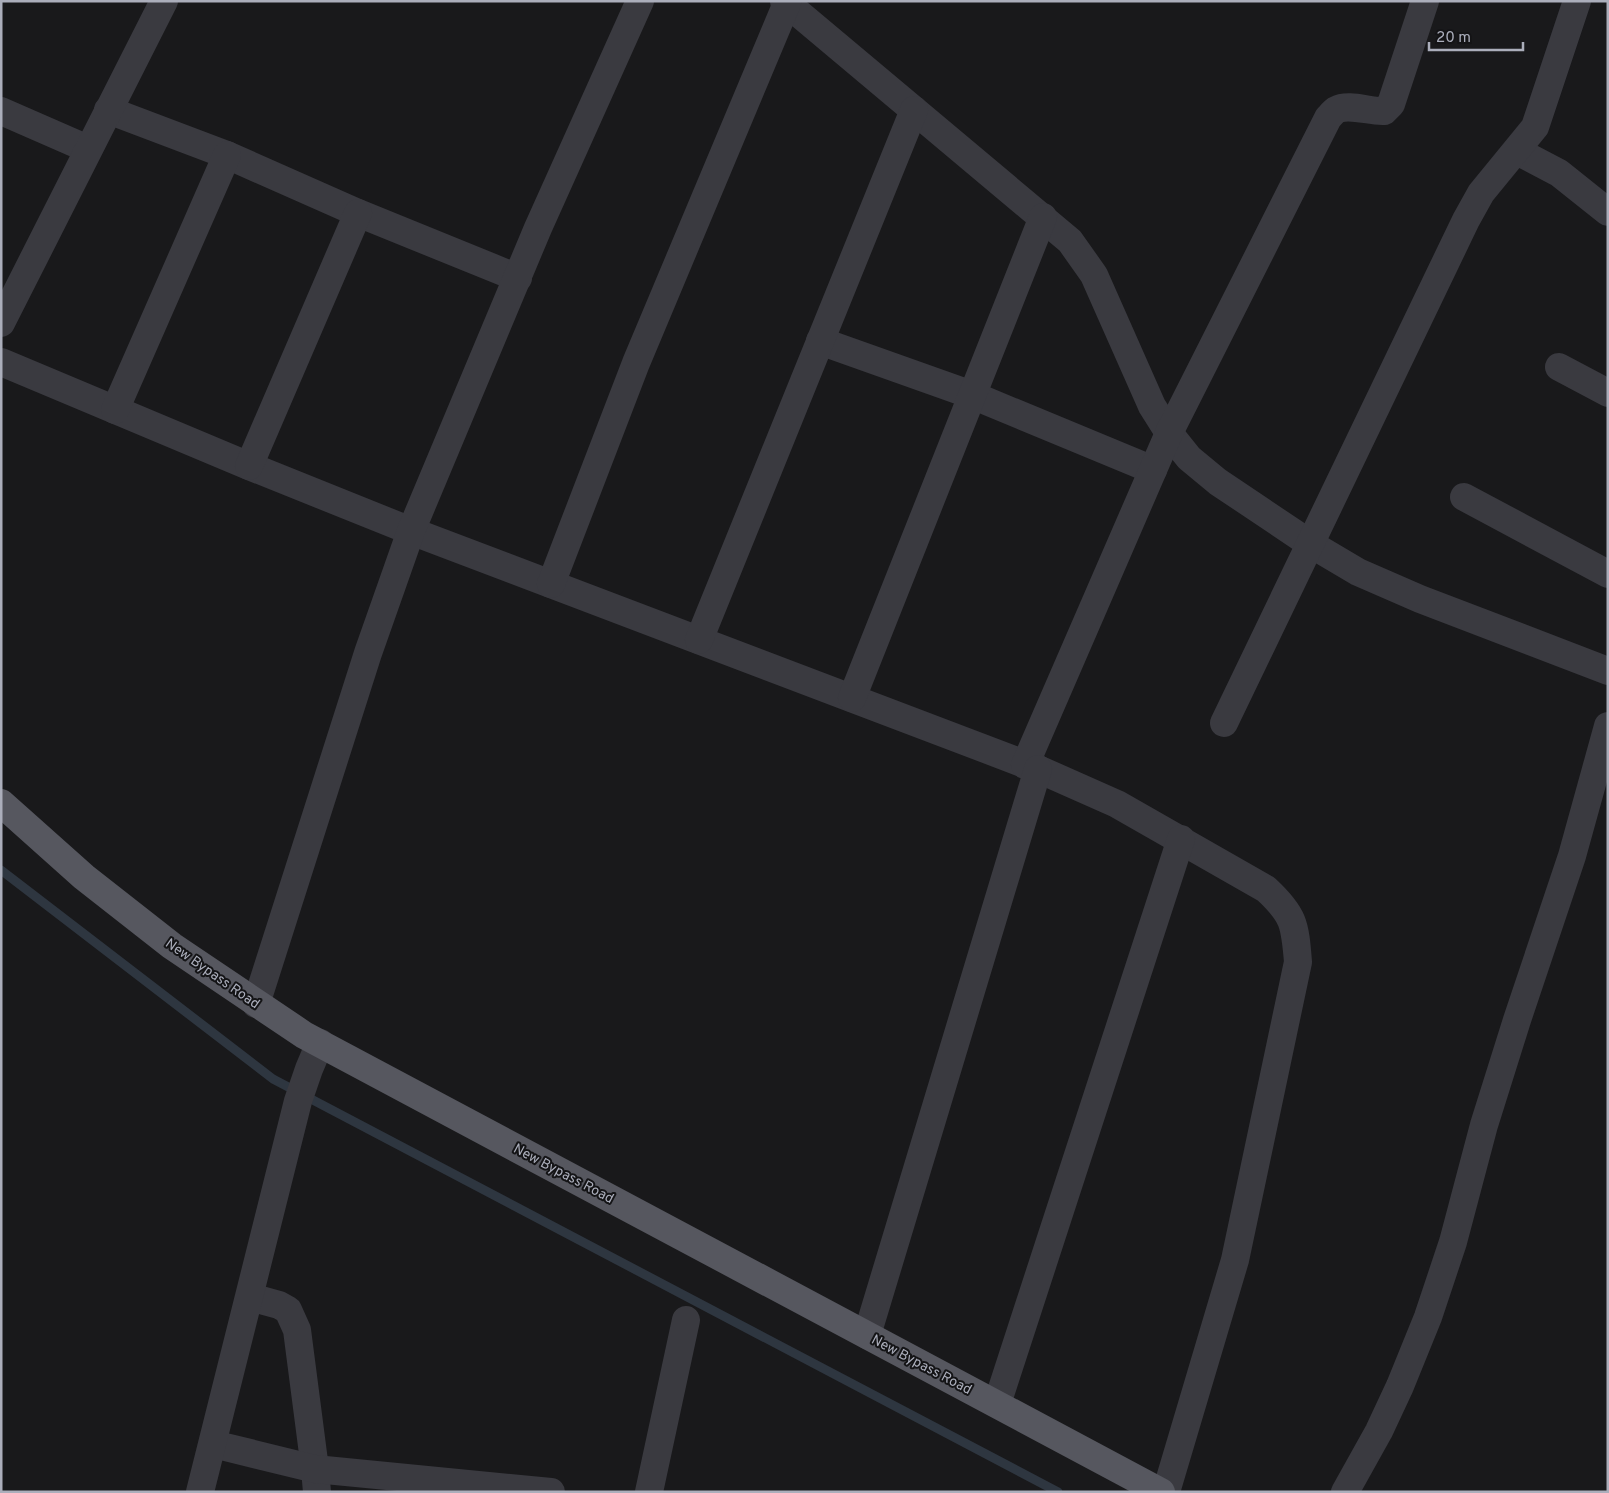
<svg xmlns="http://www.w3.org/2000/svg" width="1609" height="1493" font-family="Overpass,sans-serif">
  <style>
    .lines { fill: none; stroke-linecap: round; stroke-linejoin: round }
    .stream { stroke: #2e3640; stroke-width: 9 }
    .minor { stroke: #3a3a40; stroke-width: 28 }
    .major { stroke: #56575f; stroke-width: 28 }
    .labels { text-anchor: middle; stroke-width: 4; stroke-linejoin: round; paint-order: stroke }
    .street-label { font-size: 14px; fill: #abaebb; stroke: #141416 }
  </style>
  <rect width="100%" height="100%" fill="#19191b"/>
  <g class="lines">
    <path class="stream" d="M1,870L273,1079L1058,1492"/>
    <g class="minor">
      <path d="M784,1L1070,241L1094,275L1152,406L1169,433L1189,458L1218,482L1309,543L1358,572L1420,599L1608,671"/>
      <path d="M108,110L227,155L358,213L518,278"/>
      <path d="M1,111L88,149"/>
      <path d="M1517,151L1559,173L1608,212"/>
      <path d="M1,323L164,1"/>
      <path d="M820,341L972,395L1153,470"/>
      <path d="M1,362L249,466L411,531L1038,769L1117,804L1266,889C1294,915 1295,924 1298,962L1235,1260L1166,1492"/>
      <path d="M1559,367L1608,393"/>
      <path d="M115,410L227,155"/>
      <path d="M249,466L358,213"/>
      <path d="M1464,497L1608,574"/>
      <path d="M551,584L636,363L787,3"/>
      <path d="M699,640L914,110"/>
      <path d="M852,698L1043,217"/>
      <path d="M1224,723L1466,220L1481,193L1535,127L1577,1"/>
      <path d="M1025,765L1169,433L1328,118C1330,116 1333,112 1336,110C1349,103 1370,112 1384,111L1391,104L1425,1"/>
      <path d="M256,1004L368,653L411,531L538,228L640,1"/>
      <path d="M250,1297L279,1305L288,1310L297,1330L315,1469L317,1492"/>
      <path d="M867,1335L1038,769"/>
      <path d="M997,1404L1181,839"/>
      <path d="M213,1444L315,1469L551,1492"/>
      <path d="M200,1492L298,1101L309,1069L320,1043"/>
      <path d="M649,1492L686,1320"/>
      <path d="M1345,1492L1379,1431L1400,1386L1428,1317L1453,1242L1484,1125L1517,1020L1572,856L1608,726"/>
    </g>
    <path class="major" d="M1,803L84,877L172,946L304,1035L1161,1492"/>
  </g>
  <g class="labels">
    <g class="street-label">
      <text transform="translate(213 973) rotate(35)" y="5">New Bypass Road</text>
      <text transform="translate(564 1173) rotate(28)" y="5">New Bypass Road</text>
      <text transform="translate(922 1364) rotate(28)" y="5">New Bypass Road</text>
    </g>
  </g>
  <rect width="1609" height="1493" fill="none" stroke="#abaebb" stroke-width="5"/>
  <path d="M1429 42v8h94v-8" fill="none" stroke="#abaebb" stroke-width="2.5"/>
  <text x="1436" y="42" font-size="15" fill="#abaebb" stroke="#141416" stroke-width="4" paint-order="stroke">20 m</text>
</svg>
